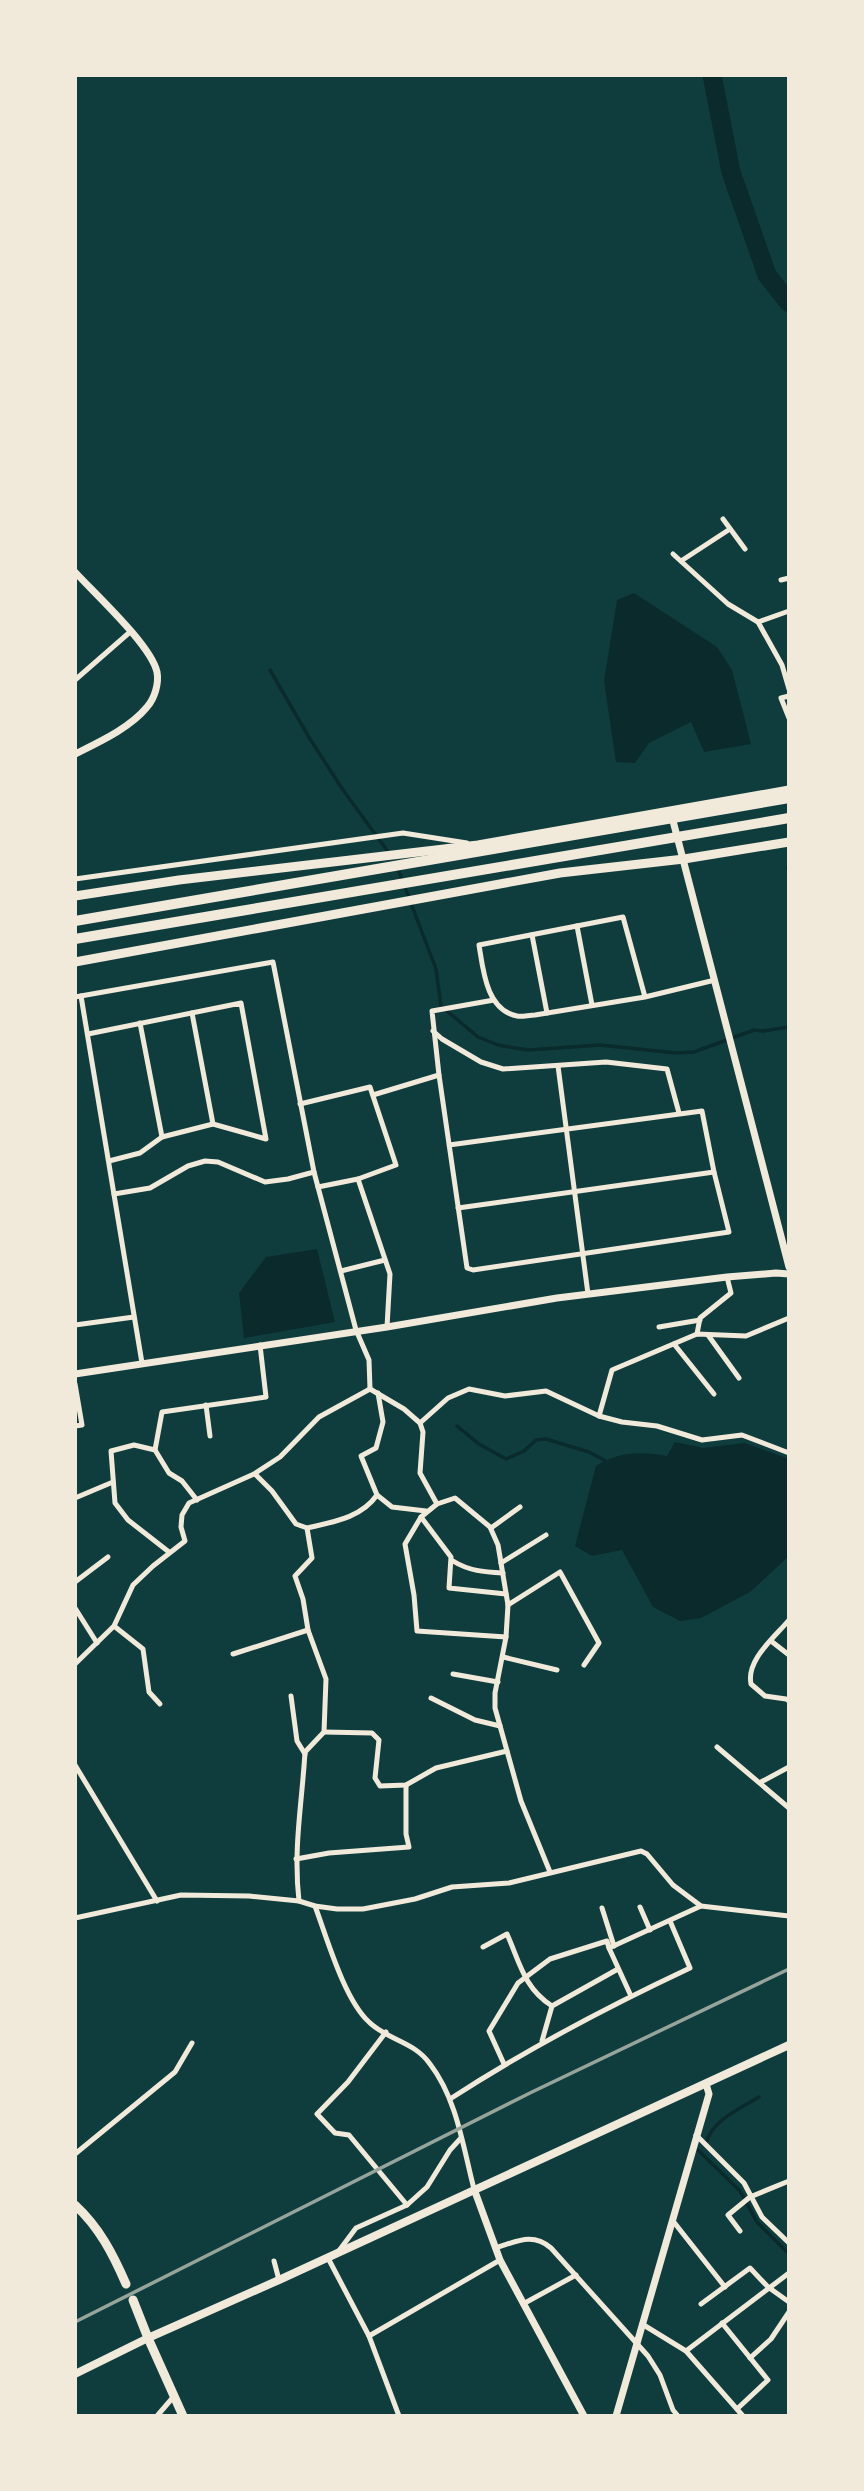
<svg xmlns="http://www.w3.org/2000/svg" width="864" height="2491" font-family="'Public Sans',sans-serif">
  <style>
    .water { fill: #0a2a2b }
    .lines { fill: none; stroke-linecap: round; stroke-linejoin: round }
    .stream { stroke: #0a2a2b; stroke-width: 3.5 }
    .river { stroke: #0a2a2b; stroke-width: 19 }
    .minor { stroke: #f1e9da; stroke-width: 5 }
    .tertiary { stroke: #f1e9da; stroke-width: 7 }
    .secondary { stroke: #f1e9da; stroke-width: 8 }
    .trunk { stroke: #f1e9da; stroke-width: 9 }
    .motorway { stroke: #f1e9da; stroke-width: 10 }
    .rail { stroke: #97a49c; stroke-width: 3.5 }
  </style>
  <rect width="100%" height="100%" fill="#0f3d3e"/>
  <g class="water">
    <path d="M634,593L717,647L732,670L751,744L704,752L691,722L649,743L635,763L616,762L604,681L617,600Z"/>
    <path d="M317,1249L335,1322L244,1338L239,1293L266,1257Z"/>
    <path d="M675,1442L703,1448L745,1443L789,1459V1556L750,1592L701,1618L680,1621L653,1607L622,1550L592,1556L575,1546L596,1466C616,1452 643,1451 667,1456Z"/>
  </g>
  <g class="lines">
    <g class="stream">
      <path d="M270,670L310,739L343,790L389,853"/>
      <path d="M788,868L789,870"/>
      <path d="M398,869L436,969L441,1006L478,1037L498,1045L528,1050L600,1045L676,1053L694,1052L754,1030L763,1031L789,1027"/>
      <path d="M457,1426L479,1444L506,1459L524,1451L536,1440L546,1439L589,1452L604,1460"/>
      <path d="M707,2141C713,2120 741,2108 759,2097"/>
      <path d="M698,2150L740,2191L757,2222L789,2254"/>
    </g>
    <path class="river" d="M712,75L731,172L767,275L789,303"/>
    <g class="minor">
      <path d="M723,519L745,549"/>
      <path d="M673,554L728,604L758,622"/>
      <path d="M681,561L730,529"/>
      <path d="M781,580L789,578"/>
      <path d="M789,611L758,622L782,665L789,689"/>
      <path d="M75,680L130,632"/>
      <path d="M789,696L781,698L789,718"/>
      <path d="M75,879L403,833L467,843"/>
      <path d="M577,926L592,1005"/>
      <path d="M532,935L547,1013"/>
      <path d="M81,996L142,1363"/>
      <path d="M75,997L273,962L314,1172L356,1330L369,1360L370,1389"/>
      <path d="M645,997L623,917L479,945C483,969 486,1010 517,1016C522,1017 529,1015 535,1015L645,997L715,980"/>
      <path d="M192,1013L213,1124"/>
      <path d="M140,1023L162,1137"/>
      <path d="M433,1031L442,1039L481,1062L503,1069L606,1062L667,1069L679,1113"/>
      <path d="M88,1034L241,1003L266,1139L213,1124L162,1137L140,1153L109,1161"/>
      <path d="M558,1066L588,1294"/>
      <path d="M373,1095L439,1075"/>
      <path d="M300,1104L370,1087L396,1165L358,1179L318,1187"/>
      <path d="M449,1145L702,1111L714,1172L729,1232L473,1270L467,1268L439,1075L432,1011L494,1000"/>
      <path d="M358,1179L390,1274L387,1327"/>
      <path d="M114,1194L150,1188L188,1166L205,1161L218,1162L265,1182L288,1179L314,1172"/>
      <path d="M458,1208L714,1172"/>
      <path d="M341,1271L385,1260"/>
      <path d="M75,1325L134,1317"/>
      <path d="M659,1327L700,1320"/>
      <path d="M697,1334L700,1318L731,1293L727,1277"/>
      <path d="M708,1335L739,1378"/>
      <path d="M674,1344L714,1394"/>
      <path d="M75,1384L82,1425L75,1426"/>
      <path d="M370,1389L404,1409L420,1423L423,1432L420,1473L437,1504L421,1517L405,1544L414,1595L417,1631L506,1637"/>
      <path d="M206,1405L210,1436"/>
      <path d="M599,1416L612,1370L697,1334L746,1336L789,1318"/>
      <path d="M420,1423L448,1398L469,1389L505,1396L546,1391L599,1416L622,1422L657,1426L702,1440L742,1435L789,1453"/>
      <path d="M155,1450L162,1412L266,1397L260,1345"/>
      <path d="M255,1474L272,1491L296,1524L307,1528L312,1558L295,1576L303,1599L308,1630L326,1679L324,1732L305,1752C302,1804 293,1848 299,1901"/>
      <path d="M377,1495L361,1456L376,1448L383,1422L378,1393"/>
      <path d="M75,1498L113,1482"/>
      <path d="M437,1504L455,1498L490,1527L498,1545L508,1605L506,1637L495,1693V1708L521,1801L550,1872"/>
      <path d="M421,1517L451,1557L449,1588L506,1594"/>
      <path d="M307,1528C333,1522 361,1518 377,1495L392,1507L426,1511"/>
      <path d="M491,1528L520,1507"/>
      <path d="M169,1552L128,1520L115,1503L111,1451L134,1445L155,1450L169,1473L182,1481L197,1500"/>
      <path d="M453,1561C469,1571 484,1572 503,1573"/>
      <path d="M501,1563L546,1535"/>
      <path d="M75,1582L108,1557"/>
      <path d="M508,1605L560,1572L599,1643L584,1665"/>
      <path d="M75,1608L97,1643"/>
      <path d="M789,1620C774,1638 746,1660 751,1684L765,1696L786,1699L789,1701"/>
      <path d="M114,1626L143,1649L149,1692L160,1704"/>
      <path d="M771,1641L789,1655"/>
      <path d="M233,1654L308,1630"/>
      <path d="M503,1657L557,1670"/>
      <path d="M75,1664L114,1626L133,1585L153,1566L185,1541L181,1527L182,1515L189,1503L254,1474L280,1457L319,1417L370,1389"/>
      <path d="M453,1674L498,1682"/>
      <path d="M291,1696L297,1741L305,1754"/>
      <path d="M431,1698L475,1720L500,1726"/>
      <path d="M324,1732L372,1733L379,1740L375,1778L380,1786L406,1785L436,1768L507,1751"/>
      <path d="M717,1747L789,1808"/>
      <path d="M75,1765L157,1901"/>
      <path d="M761,1782L789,1767"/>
      <path d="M296,1859L329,1853L409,1847L406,1834V1785"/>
      <path d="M315,1906C327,1938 344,1999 369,2022C387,2040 414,2041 430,2064C457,2099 463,2147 474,2189"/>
      <path d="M640,1907L650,1930"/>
      <path d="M602,1908L614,1946"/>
      <path d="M75,1918L181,1895L249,1896L299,1901L315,1906L337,1909H363L415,1899L452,1887L509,1883L641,1851L647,1854L673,1885L701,1906L789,1916"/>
      <path d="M483,1947L507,1934C520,1963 524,1988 552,2006"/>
      <path d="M631,1996L609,1948L701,1906"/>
      <path d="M386,2032L348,2082L317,2114L335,2133L349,2135L407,2205"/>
      <path d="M542,2041L552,2006L618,1969"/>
      <path d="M504,2064L489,2031L518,1983L550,1959L607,1941L609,1948"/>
      <path d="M450,2099C527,2049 607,2007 690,1968L670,1921"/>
      <path d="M696,2135L744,2183L762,2217L789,2243"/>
      <path d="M75,2154L175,2072L192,2043"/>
      <path d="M673,2221L725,2287"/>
      <path d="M740,2231L728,2215L750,2197L789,2181"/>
      <path d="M495,2248C516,2242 532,2232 551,2248L648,2356L660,2375L673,2410L678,2416"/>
      <path d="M338,2252L356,2228L407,2205L427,2187L450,2150L461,2138"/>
      <path d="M328,2258L369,2336L500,2260"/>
      <path d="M274,2261L279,2280"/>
      <path d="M523,2304L576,2275"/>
      <path d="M701,2304L750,2268L768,2287L789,2302"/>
      <path d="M722,2323L768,2380L737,2409"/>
      <path d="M642,2324L686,2351L743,2416"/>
      <path d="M369,2336L399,2416"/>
      <path d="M686,2351L789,2273"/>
      <path d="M750,2358L771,2339L789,2312"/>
      <path d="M157,2416L175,2395"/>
    </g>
    <g class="tertiary">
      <path d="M75,572C95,594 151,645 157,672C159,683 155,698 147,707C130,728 99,742 75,754"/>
      <path d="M672,817L789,1267"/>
      <path d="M75,1374L387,1327L557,1298L727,1277L776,1273L789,1274"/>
      <path d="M474,2189L500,2260L584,2416"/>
      <path d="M616,2416L709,2094L706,2084"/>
    </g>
    <path class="secondary" d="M75,2374L148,2338L279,2280L789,2045"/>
    <g class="trunk">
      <path d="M75,896L179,880L478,845L789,790"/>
      <path d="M75,962L560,873L684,859L789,842"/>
      <path d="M75,2205C99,2227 113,2254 126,2284"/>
      <path d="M133,2300L148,2338L183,2416"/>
    </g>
    <g class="motorway">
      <path d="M75,921L789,798"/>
      <path d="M75,939L789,818"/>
    </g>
    <path class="rail" d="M75,2322L532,2092L789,1969"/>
  </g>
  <rect width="864" height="2491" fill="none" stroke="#f1e9da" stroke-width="154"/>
</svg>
